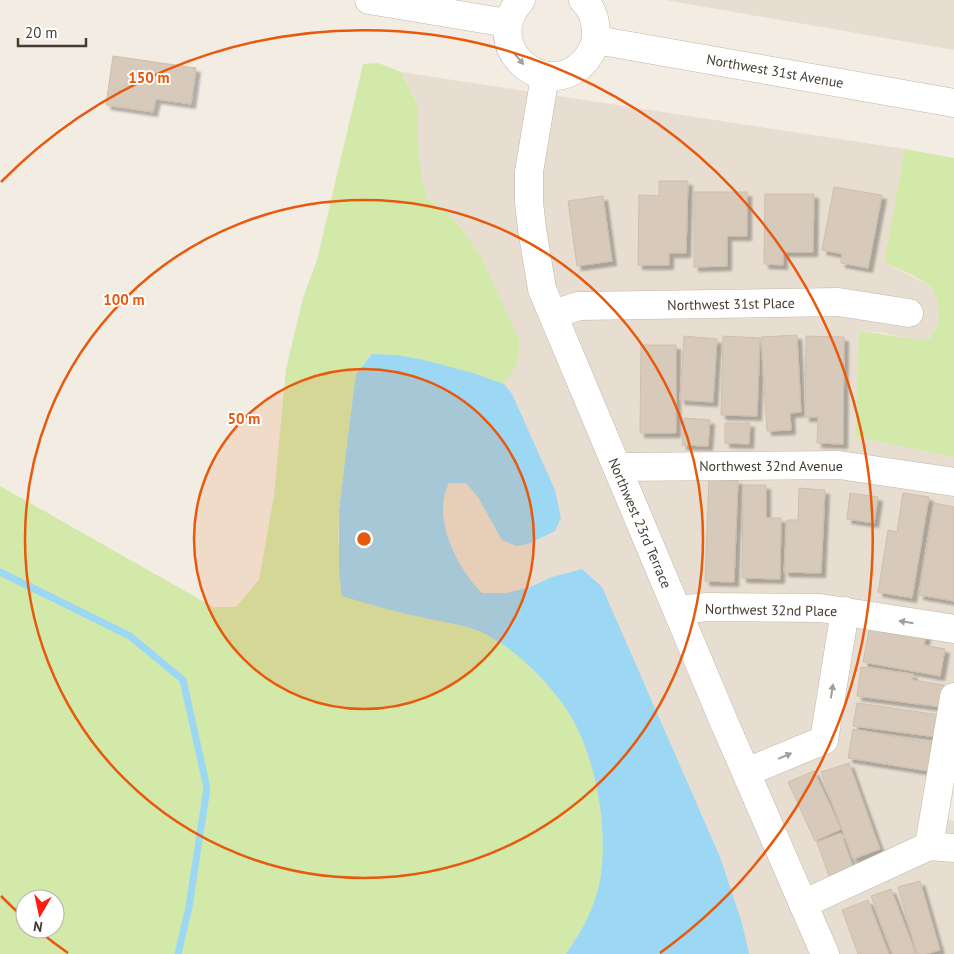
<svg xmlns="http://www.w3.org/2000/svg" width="954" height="954" font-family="'PT Sans',sans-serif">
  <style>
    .residential { fill: #e7ded1 }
    .green { fill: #d2e9aa; fill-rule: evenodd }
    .water { fill: #9cd7f3 }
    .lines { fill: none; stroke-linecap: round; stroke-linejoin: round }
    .stream { stroke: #9cd7f3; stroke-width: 7 }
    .building { fill: #d7cabb; stroke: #cfbeab; filter: url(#shadow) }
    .minor-casing { stroke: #c1b6a9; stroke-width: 29 }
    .minor { stroke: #fff; stroke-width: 28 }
    .oneway { fill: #a29e99 }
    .ring { fill: none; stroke: #e8590c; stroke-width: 2.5 }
    .labels { text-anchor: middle; stroke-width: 4; stroke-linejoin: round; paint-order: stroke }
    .street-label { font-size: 14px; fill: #443c33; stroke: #fff }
    .centre { fill: #e8590c; stroke: #fff; stroke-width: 2.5 }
    .ring-label { font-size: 15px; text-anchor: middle; font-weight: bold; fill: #e8590c; stroke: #fff; stroke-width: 4; stroke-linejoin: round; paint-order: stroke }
  </style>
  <defs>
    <filter id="shadow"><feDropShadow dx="4.5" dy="4.5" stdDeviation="1" flood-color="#0004"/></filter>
  </defs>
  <rect width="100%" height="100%" fill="#f2ece3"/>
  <g class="residential">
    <path d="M665,0H954V50Z"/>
    <path d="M401,72L905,149L884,262L932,287L938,304L939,324L929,340H911L885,333L859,331L855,437L954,457V781L947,819L954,821V954H566L585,925L339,572L447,366L500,298L482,258L465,233L447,212L428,199L422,180L418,143V106Z"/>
  </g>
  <g class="green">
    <path d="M378,63L401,72L418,106V143L422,180L428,199L447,212L465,233L482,258L520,342L516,366L504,384C461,369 418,356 372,354L356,374L339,511L338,542L371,605C391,610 410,615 430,619C448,623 468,625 485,634C518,651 544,678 565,707C597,752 612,841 597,893C590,917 580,933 566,954H0V486L213,607H236L259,580L274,496L286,369L303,298L317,260L363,64ZM25,899H55V929H25Z"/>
    <path d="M905,149L954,158V457L855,437L859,331C883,333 905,340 929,340L939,324L938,304L932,287L912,275L884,262Z"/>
  </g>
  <path class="water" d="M372,354L396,355L420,359L473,373L504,384L512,394L555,490L561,518L555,531L528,544L517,546L502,540L478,497L466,483H449C431,517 457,568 482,593H507L530,587L552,577L582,569L602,587L720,857L742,923L749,954H566C580,933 590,917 597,893C612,841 597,752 565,707C544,678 518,651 485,634C468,625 448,623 430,619C400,613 371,605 342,596L339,572V511L350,420L356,374Z"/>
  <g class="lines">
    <path class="stream" d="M0,572L130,636L183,680L207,788L189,907L178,954"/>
  </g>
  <g class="building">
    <path d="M113,56L196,68L191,104L156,99L153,112L106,105Z"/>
    <path d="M659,181H688L686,253H669V265H638L639,195L659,196Z"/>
    <path d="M834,187L882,195L868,268L841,263L842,254L822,250Z"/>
    <path d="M694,192H747V236H727V266L694,267Z"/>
    <path d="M765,194H814L813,252H783V265L764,264Z"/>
    <path d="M603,196L612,261L577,266L568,201Z"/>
    <path d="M797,335L801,412L790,413L791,430L767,431L761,337Z"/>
    <path d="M684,336L717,339L713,402L680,400Z"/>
    <path d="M723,336L760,338L757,416L721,415Z"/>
    <path d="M806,336L844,337L843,444L817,443L818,417H805Z"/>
    <path d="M641,345H676V433H640Z"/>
    <path d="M684,418L710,420L708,446L682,445Z"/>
    <path d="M725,423H750L749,444L725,443Z"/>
    <path d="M709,479L738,480L734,582L705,581Z"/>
    <path d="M743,485H766V518H781L780,579L742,578Z"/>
    <path d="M799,488L825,490L821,573L784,572L787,520H798Z"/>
    <path d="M850,493L878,497L874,523L847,519Z"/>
    <path d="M903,493L929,497L912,598L878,592L888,530L897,532Z"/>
    <path d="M934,503L954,507V601L919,595Z"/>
    <path d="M870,625L926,635L924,645L945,649L940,676L863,662Z"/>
    <path d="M861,667L913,674L912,680L944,685L941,707L857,696Z"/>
    <path d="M857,703L940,715L937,737L853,726Z"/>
    <path d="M853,729L932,743L928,771L848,758Z"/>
    <path d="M849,763L880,849L853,859L821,772Z"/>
    <path d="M814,771L841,829L815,841L788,782Z"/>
    <path d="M841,833L853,867L829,876L817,842Z"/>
    <path d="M920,881L940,950L926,954H917L898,887Z"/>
    <path d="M891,889L916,954H893L871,896Z"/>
    <path d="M868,900L889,954H858L842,910Z"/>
  </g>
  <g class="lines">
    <g class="minor-casing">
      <g id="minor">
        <path d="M369,0L507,23"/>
        <path d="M521,0C479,46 545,103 584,62C591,54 596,45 596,34C596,21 593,9 583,0"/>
        <path d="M596,40L954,103"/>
        <path d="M545,76L529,172V202L532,229L542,289L724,722L825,954"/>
        <path d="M553,314L579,306L838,302L909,313"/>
        <path d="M617,467L839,465L954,482"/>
        <path d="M677,610L708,607L820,608L954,629"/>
        <path d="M747,772L824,740L845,611"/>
        <path d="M929,846L954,697"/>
        <path d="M803,904L929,846L954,848"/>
      </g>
    </g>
    <use href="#minor" class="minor"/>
  </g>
  <defs><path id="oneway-solid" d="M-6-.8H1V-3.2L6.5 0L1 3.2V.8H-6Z" transform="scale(1.25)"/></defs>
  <g class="oneway">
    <use href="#oneway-solid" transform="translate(519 59) rotate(50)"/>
    <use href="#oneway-solid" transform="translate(906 622) rotate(-171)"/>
    <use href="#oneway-solid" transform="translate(832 691) rotate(-81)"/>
    <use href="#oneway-solid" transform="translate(785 756) rotate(-23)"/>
  </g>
  <circle cx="364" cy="539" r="170" fill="#e8590c" fill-opacity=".12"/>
  <g class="ring">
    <circle cx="364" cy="539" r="170"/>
    <circle cx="364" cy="539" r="339"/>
    <path d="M68 953A509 509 0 0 1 40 932M23 917A509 509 0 0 1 1 896M1 182A509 509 0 1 1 660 953"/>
  </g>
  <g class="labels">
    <g class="street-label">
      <text transform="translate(775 71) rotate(10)" y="5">Northwest 31st Avenue</text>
      <text transform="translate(731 304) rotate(-1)" y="5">Northwest 31st Place</text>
      <text x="771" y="471">Northwest 32nd Avenue</text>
      <text transform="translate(640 523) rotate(67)" y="5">Northwest 23rd Terrace</text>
      <text transform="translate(771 610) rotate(1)" y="5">Northwest 32nd Place</text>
    </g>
  </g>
  <circle cx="364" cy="539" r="8" class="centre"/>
  <g class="ring-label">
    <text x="149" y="83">150 m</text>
    <text x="124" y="305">100 m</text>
    <text x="244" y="424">50 m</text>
  </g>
  <g transform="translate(40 914) rotate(189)"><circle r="24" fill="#ffffff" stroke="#b4b1ad"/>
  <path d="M0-4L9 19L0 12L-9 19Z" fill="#ff1c0e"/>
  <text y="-8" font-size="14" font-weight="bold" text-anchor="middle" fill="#443c33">N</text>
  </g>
  <path d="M18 38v8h68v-8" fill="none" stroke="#443c33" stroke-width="2.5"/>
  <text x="25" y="38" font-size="15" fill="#443c33" stroke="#ffffff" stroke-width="4" paint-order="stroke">20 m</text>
</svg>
